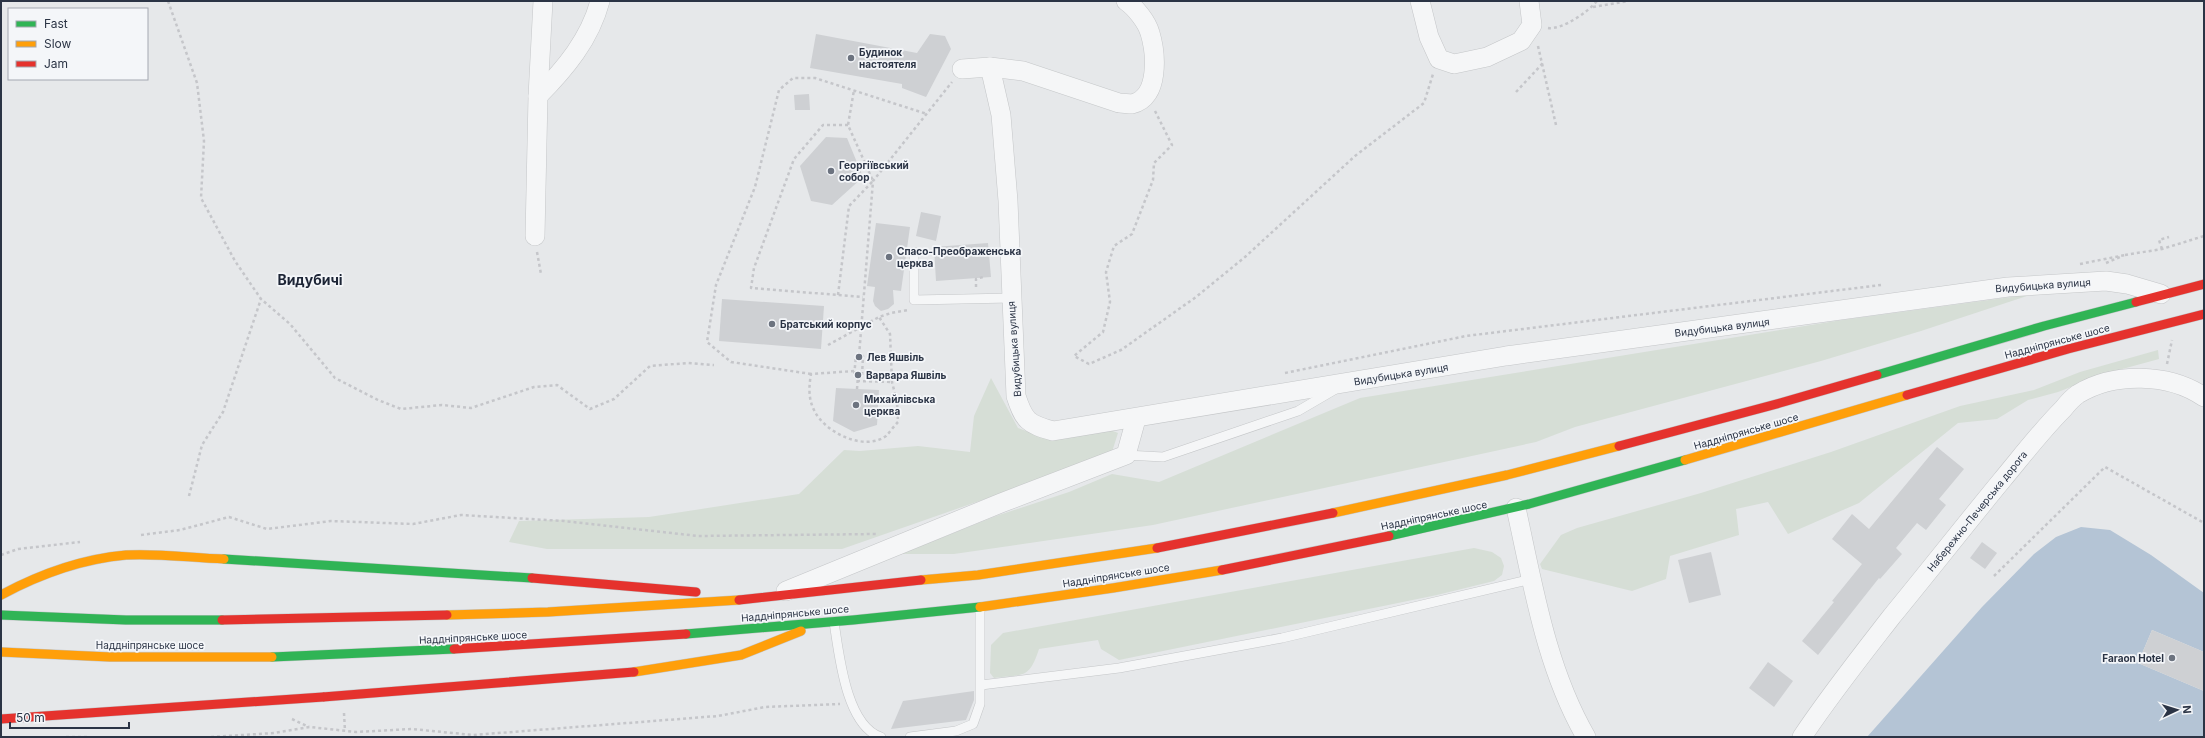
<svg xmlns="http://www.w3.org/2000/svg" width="2205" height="738" font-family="Inter,sans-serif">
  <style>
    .green { fill: #d6ded6 }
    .water { fill: #b4c4d5 }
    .building { fill: #ced0d3 }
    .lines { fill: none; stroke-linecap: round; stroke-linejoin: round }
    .lane-casing { stroke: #c4c6c8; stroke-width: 10 }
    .street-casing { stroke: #c4c6c8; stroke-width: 20 }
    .fast-casing { stroke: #c2c5c8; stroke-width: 10 }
    .slow-casing { stroke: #c2c5c8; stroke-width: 10 }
    .jam-casing { stroke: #c2c5c8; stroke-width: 10 }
    .path { stroke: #c5c6ca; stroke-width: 2.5; stroke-dasharray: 3 3; stroke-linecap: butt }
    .lane { stroke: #f5f6f7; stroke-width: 9 }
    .street { stroke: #f5f6f7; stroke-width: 19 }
    .fast { stroke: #30b455; stroke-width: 9 }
    .slow { stroke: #ff9f0a; stroke-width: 9 }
    .jam { stroke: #e5322d; stroke-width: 9 }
    .jam-bridge-casing { stroke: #c2c5c8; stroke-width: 10; stroke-linecap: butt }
    .jam-bridge { stroke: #e5322d; stroke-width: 9 }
    .poi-dot { fill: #6c737f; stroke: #f4f6f9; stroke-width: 1.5 }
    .labels { text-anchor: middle; stroke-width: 3.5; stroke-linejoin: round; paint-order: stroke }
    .poi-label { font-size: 10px; font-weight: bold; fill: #2b3445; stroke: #f4f6f9; text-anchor: start }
    .street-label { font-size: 10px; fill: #2b3445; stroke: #f4f6f9 }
    .district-label { font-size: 14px; font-weight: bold; fill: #1d2536; stroke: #f4f6f9 }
  </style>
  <rect width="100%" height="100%" fill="#e6e8ea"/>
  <g class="green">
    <path d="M2033,294L1921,331L1821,361L1575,427L1536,442L1153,525L954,554H901L996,516L1069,492L1112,474L1159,482L1360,398L1842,320Z"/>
    <path d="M2158,350L2159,359L2104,374L2058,392L2028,400L1997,419L1958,423L1859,503L1788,534L1768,502L1736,509L1739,535L1670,556L1666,579L1632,591L1542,569L1540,564L1561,535L1577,528L1701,493L1831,452L1960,406L2034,390L2080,372Z"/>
    <path d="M991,378L1018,428L1048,439L1108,429L1118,433L1111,455L842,549H547L509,542L519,521L649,517L799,494L844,450L860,451L918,446L970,452L974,416Z"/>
    <path d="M1474,548L1492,552L1501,558L1504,566L1502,575L1494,581L1437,595L1119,660L1101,649L1098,640L1039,649C1029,680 1023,674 994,678L990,673L991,645L1003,633Z"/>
  </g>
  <path class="water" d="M2081,527L2110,530L2151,555L2204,593V652L2152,630L2138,663L2204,691V737H1867L1982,607L2034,554L2056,537Z"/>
  <g class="building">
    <path d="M816,34L917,53L930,34L945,36L951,49L926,97L902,88V84L810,68Z"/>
    <path d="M809,94L810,110H795L794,95Z"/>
    <path d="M826,137L847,138L863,177L832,205L811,201L800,166Z"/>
    <path d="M921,212L941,216L936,241L916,236Z"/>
    <path d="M876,223L910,227L901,291L893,290L894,304L888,309L881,311L875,306L873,301L875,287L867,286Z"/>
    <path d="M988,243L991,277L936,281L934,247Z"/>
    <path d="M722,299L824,306L821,349L719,341Z"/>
    <path d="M836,388L879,390L877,425L854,432L833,421Z"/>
    <path d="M1937,447L1964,469L1939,499L1946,505L1926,530L1917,523L1896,548L1902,554L1880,579L1879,578L1818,655L1802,641L1834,602L1832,601L1862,564L1832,539L1852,514L1869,529Z"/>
    <path d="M1982,542L1997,553L1985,569L1970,558Z"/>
    <path d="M1711,552L1721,595L1689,603L1678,560Z"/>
    <path d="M2152,630L2204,652V691L2138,663Z"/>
    <path d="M1768,662L1793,681L1774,707L1749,688Z"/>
    <path d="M974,691V700L966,720L891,729L903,701Z"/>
  </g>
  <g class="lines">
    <g class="lane-casing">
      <g id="lane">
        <path d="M914,252V300L1011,298"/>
        <path d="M1126,455L1163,457L1298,411L1334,390"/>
        <path d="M834,622C839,654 846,726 881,737"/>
        <path d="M981,685L1119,668L1282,638L1532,579"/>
        <path d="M910,737L956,731L973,724L980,704V607"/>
      </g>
    </g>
    <g class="street-casing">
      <g id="street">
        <path d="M1420,1L1429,37L1439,59L1454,64L1487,57L1521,41L1532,25L1529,1"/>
        <path d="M990,67L1023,71L1119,103C1123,103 1128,104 1132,104C1160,98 1156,53 1150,33C1147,22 1135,7 1126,1"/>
        <path d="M962,69L990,67L1001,115L1008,201L1016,396C1024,421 1028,424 1053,431L1506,356L2008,287L2106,281L2127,284L2161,294"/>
        <path d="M538,96C565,69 590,39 600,1"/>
        <path d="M535,236L538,96L543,1"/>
        <path d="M1516,508C1533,585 1546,668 1586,737"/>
        <path d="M786,591L1001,503L1126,455L1136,419"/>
        <path d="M1802,737C1830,695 1861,656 1892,616C1929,571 1965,525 2002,480C2022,456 2041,431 2063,409C2067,404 2072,398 2078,394C2114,372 2169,373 2204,397"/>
      </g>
    </g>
    <g class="fast-casing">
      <g id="fast">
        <path d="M1877,375L2044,326L2136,302"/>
        <path d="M1389,536L1529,504L1685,460"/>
        <path d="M224,559L532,578"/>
        <path d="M1,615L126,620H222"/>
        <path d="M686,634L853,620L980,607"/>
        <path d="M272,657L454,649"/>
      </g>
    </g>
    <g class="slow-casing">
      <g id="slow">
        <path d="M1685,460L1907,395"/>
        <path d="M1333,513L1507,475L1619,446"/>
        <path d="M921,580L978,575L1157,548"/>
        <path d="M1,595C40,574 81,559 126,555C158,553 192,558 224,559"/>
        <path d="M980,607L1113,588L1222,570"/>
        <path d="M447,615L548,612L739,600"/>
        <path d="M1,652L110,657H272"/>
        <path d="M634,672L741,655L801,631"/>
      </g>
    </g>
    <g class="jam-casing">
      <g id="jam">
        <path d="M2136,302L2204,284"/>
        <path d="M1907,395L2068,349L2204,314"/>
        <path d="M1619,446L1780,403L1877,375"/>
        <path d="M1157,548L1333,513"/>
        <path d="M1222,570L1389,536"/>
        <path d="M532,578L696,592"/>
        <path d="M739,600L921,580"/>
        <path d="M222,620L447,615"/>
        <path d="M454,649L686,634"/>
        <path d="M323,697L634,672"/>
      </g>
    </g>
    <g class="path">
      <path d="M168,1L197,83L204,141L201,198L235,261L261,299L290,324L335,378L378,400L401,409L442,405L471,408L534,387L557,385L590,409L614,399L650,366L688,363L714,365"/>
      <path d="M1593,7L1628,1"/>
      <path d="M1548,28C1562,30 1588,12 1597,1"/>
      <path d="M1538,46L1556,125"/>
      <path d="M1516,92L1543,63"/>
      <path d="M1155,111L1172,145L1154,163L1153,180L1132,234L1114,246L1106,272L1110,302L1103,332L1074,356L1089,364L1121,350L1196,297L1245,257L1355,156L1424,103L1433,74"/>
      <path d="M848,125H823L794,159L754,268L751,288L863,297"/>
      <path d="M2162,249L2159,240L2169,237"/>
      <path d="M537,252L541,274"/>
      <path d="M2125,255L2162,249L2204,236"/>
      <path d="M2106,263L2120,257"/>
      <path d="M2080,264L2125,255"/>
      <path d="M976,287V279L983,277"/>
      <path d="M838,295L849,206L873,181L848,125L854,90"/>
      <path d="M828,345L879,317L891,313L909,310"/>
      <path d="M2167,364L2172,340"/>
      <path d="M854,371L811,374C809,386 808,398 814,410C824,432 864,452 886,436C890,432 894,426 898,422L897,402L892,382L890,334L879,317"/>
      <path d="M1285,373L1466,336L1881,285"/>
      <path d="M811,374L731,362L707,342L716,285L755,187L779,90L793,78H815L927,114"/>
      <path d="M858,376H854L856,356H859"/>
      <path d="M857,381L892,382"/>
      <path d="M857,389L858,376H862L863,356H859L873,181L952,82"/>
      <path d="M189,496L202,445L223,412L261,299"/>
      <path d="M141,535L180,530L229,517L267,529L331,521L413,524L461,515L564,521L698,536L877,534"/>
      <path d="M1,555L18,549L80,542"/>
      <path d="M1994,576L2105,467L2204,523"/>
      <path d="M344,713L345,731"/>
      <path d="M292,719L309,727"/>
      <path d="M66,737H88"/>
      <path d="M211,737L274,733L310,727L356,732L412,729L473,735L718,716L765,707L840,704"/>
    </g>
    <use href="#lane" class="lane"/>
    <use href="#street" class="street"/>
    <use href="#fast" class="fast"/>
    <use href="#slow" class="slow"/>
    <use href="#jam" class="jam"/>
    <g class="jam-bridge-casing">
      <path id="jam-bridge" d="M1,719L323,697"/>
    </g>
    <use href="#jam-bridge" class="jam-bridge"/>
  </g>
  <g class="poi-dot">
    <circle cx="851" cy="58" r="4"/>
    <circle cx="831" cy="171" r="4"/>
    <circle cx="889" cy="257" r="4"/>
    <circle cx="772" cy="324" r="4"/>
    <circle cx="859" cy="357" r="4"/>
    <circle cx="858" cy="375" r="4"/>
    <circle cx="856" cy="405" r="4"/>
    <circle cx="2172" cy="658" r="4"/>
  </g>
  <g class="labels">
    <g class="poi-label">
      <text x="859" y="56">Будинок<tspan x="859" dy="12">настоятеля</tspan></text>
      <text x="839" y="169">Георгіївський<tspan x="839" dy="12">собор</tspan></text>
      <text x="897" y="255">Спасо-Преображенська<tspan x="897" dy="12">церква</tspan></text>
      <text x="780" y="328">Братський корпус</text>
      <text x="867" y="361">Лев Яшвіль</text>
      <text x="866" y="379">Варвара Яшвіль</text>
      <text x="864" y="403">Михайлівська<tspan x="864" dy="12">церква</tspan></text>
      <text x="2164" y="662" text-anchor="end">Faraon Hotel</text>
    </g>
    <g class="street-label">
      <text transform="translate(2043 285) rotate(-4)" y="4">Видубицька вулиця</text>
      <text transform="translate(1722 327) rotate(-7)" y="4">Видубицька вулиця</text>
      <text transform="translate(2057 341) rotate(-15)" y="4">Наддніпрянське шосе</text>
      <text transform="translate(1014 349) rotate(-94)" y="4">Видубицька вулиця</text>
      <text transform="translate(1401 374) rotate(-9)" y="4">Видубицька вулиця</text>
      <text transform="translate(1746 431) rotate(-16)" y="4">Наддніпрянське шосе</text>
      <text transform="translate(1977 511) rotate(-51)" y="4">Набережно-Печерська дорога</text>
      <text transform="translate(1434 515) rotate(-12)" y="4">Наддніпрянське шосе</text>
      <text transform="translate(1116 575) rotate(-9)" y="4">Наддніпрянське шосе</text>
      <text transform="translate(795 613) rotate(-5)" y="4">Наддніпрянське шосе</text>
      <text transform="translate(473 637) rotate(-3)" y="4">Наддніпрянське шосе</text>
      <text x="150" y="649">Наддніпрянське шосе</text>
    </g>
    <g class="district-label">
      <text x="310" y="285">Видубичі</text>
    </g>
  </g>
  <rect width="2205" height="738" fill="none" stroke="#2b3445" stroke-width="4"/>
  <rect x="8" y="8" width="140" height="72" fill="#f4f6f9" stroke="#a4a8b1"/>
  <rect x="16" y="21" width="20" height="6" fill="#30b455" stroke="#a4a8b1"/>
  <text x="44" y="28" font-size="12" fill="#2b3445">Fast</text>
  <rect x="16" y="41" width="20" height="6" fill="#ff9f0a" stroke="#a4a8b1"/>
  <text x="44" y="48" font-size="12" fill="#2b3445">Slow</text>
  <rect x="16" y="61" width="20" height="6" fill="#e5322d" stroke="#a4a8b1"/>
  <text x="44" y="68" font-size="12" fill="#2b3445">Jam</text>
  <g transform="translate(2177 710) rotate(86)" stroke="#f4f6f9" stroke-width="3" paint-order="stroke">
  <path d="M0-3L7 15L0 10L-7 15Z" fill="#2b3445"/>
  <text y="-6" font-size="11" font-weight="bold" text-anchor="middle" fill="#2b3445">N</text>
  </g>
  <path d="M10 722v6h119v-6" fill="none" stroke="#2b3445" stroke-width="2"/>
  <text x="16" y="722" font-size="12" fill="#2b3445" stroke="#f4f6f9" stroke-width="3" paint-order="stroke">50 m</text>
</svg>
